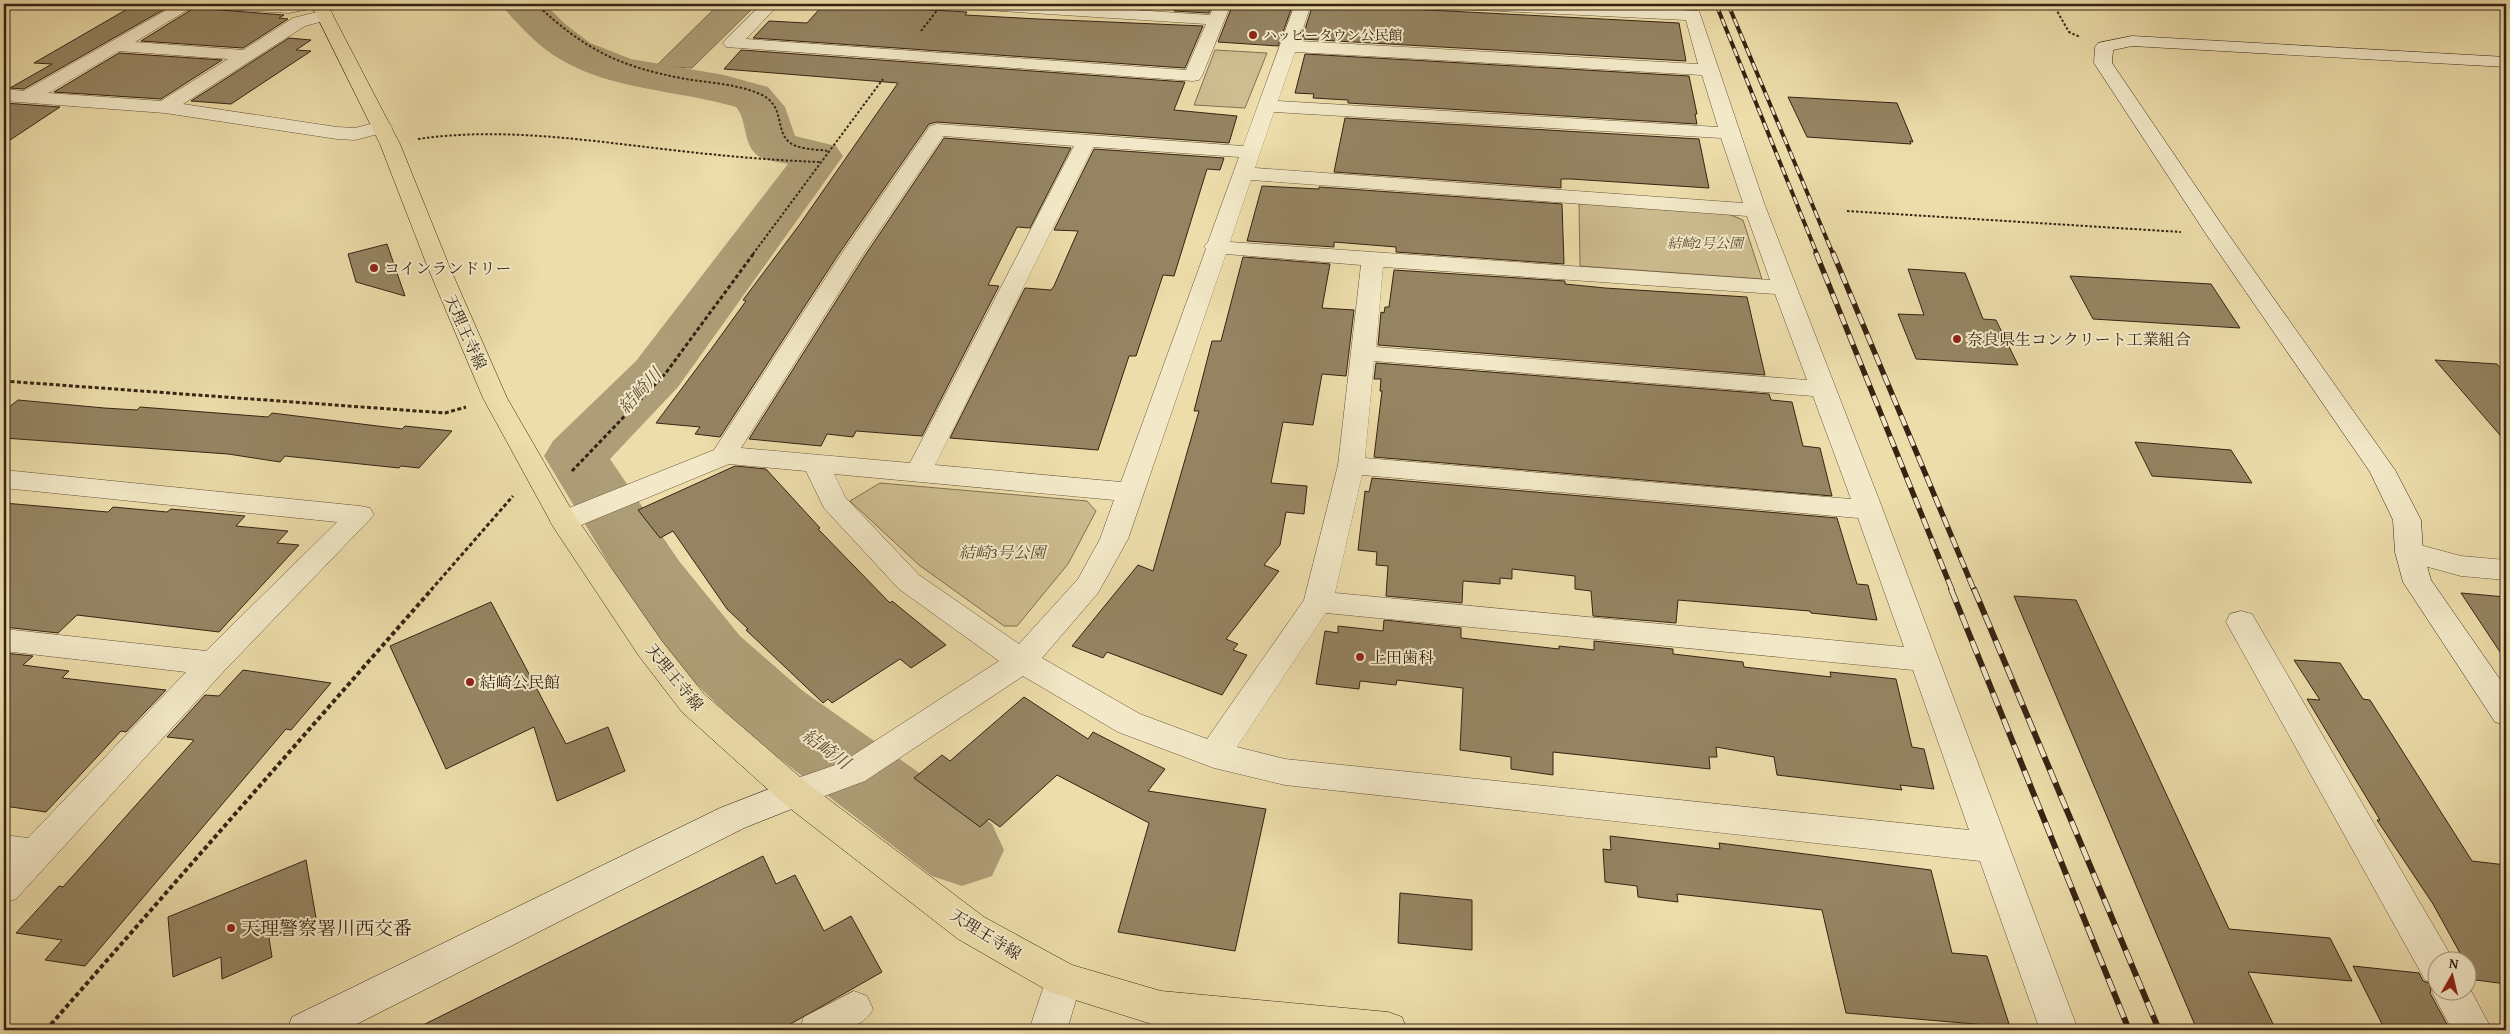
<svg xmlns="http://www.w3.org/2000/svg" width="2510" height="1034" font-family="'Gentium Book Plus','Noto Serif JP',serif">
  <style>
    .green { fill: #cdbd90; stroke: #827052 }
    .water { fill: #ae9e77; stroke: #7e6d4f }
    .lines { fill: none; stroke-linecap: round; stroke-linejoin: round }
    .river { fill: #ae9e77; fill-rule: evenodd }
    .building { fill: #958462; stroke: #362313 }
    .street-casing { stroke: #645239; stroke-width: 1 }
    .secondary-casing { stroke: #362313; stroke-width: 1 }
    .primary-casing { stroke: #362313; stroke-width: 1 }
    .path-far2 { stroke: #362313; stroke-width: 2; stroke-dasharray: 2.5 2; stroke-linecap: butt }
    .path-far1 { stroke: #362313; stroke-width: 3; stroke-dasharray: 4 2.5; stroke-linecap: butt }
    .path { stroke: #362313; stroke-width: 4; stroke-dasharray: 4.5 3; stroke-linecap: butt }
    .street { fill: #f3e9c8; fill-rule: evenodd }
    .secondary { fill: #f3e9c8; fill-rule: evenodd }
    .primary { fill: #ecddaa; fill-rule: evenodd }
    .rail-far2-casing { stroke: #362313; stroke-width: 4 }
    .rail-far1-casing { stroke: #362313; stroke-width: 5.5 }
    .rail-casing { stroke: #362313; stroke-width: 6 }
    .rail-far2 { stroke: #f3e9c8; stroke-width: 2.5; stroke-dasharray: 8; stroke-linecap: butt }
    .rail-far1 { stroke: #f3e9c8; stroke-width: 4; stroke-dasharray: 11; stroke-linecap: butt }
    .rail { stroke: #f3e9c8; stroke-width: 4.5; stroke-dasharray: 14; stroke-linecap: butt }
    .poi-dot { fill: #8f2418; stroke: #f3e9c8; stroke-width: 2 }
    .labels { text-anchor: middle; stroke-width: 4; stroke-linejoin: round; paint-order: stroke }
    .far-poi-label { font-size: 14px; fill: #362313; stroke: #f3e9c8; text-anchor: start }
    .far-park-label { font-size: 14px; font-style: italic; fill: #5c4a32; stroke: #f3e9c8 }
    .poi-label { font-size: 16px; fill: #362313; stroke: #f3e9c8; text-anchor: start }
    .street-label { font-size: 16px; fill: #362313; stroke: #f3e9c8 }
    .park-label { font-size: 16px; font-style: italic; fill: #5c4a32; stroke: #f3e9c8 }
    .water-label { font-size: 18px; font-style: italic; fill: #604e36; stroke: #f3e9c8 }
    .near-poi-label { font-size: 19px; fill: #362313; stroke: #f3e9c8; text-anchor: start }
  </style>
  <rect width="100%" height="100%" fill="#ecddaa"/>
  <filter id="stains"><feTurbulence type="fractalNoise" baseFrequency=".004" numOctaves="4"/><feColorMatrix values="0 0 0 0 .2 0 0 0 0 .09 0 0 0 0 .02 0 0 0 .5 -.17"/></filter>
  <radialGradient id="worn" r=".72"><stop offset=".6" stop-color="#630" stop-opacity="0"/><stop offset="1" stop-color="#630" stop-opacity=".3"/></radialGradient>
  <g class="green">
    <path d="M1215,50L1267,53L1245,108L1194,105Z"/>
    <path d="M1579,203L1726,213L1743,220L1762,279L1580,266Z"/>
    <path d="M880,483L1087,501L1096,511L1068,564L1017,626H1004L919,565L850,501Z"/>
  </g>
  <path class="water" d="M719,4H757L692,68L656,66Z"/>
  <g class="lines">
    <path class="river" d="M502,4H545L565,24L590,43L631,59L724,75L768,87L785,107L795,136L836,146L843,156L678,387L610,459L679,561L740,636L803,691L992,824L1004,850L992,876L962,886L932,876L749,735L688,676L629,597L544,456L553,441L636,361L788,164C780,162 767,161 760,157C742,147 748,120 736,107C660,85 582,92 524,30C516,22 507,13 502,4Z"/>
  </g>
  <g class="building">
    <path d="M136,4L170,6L24,89L10,88L52,64L34,63Z"/>
    <path d="M824,4L967,12L965,15L1038,19L1203,26L1185,68L753,38L769,21L807,23Z"/>
    <path d="M1177,4H1213L1209,13L1174,11Z"/>
    <path d="M1233,4H1293L1278,46L1218,42Z"/>
    <path d="M1313,4L1679,23L1686,61L1302,39Z"/>
    <path d="M194,8L284,15L279,18L288,19L243,48L141,41Z"/>
    <path d="M289,38L311,40L296,50L311,51L231,104L191,101Z"/>
    <path d="M741,50L1185,82L1174,110L1237,116L1229,143L937,122L929,124L838,255L720,437L695,434L700,427L656,423L712,348L746,301L743,300L800,224L898,83L724,69Z"/>
    <path d="M119,53L222,60L161,99L54,92Z"/>
    <path d="M1305,54L1689,76L1697,114H1695L1697,124L1348,103V100L1313,98L1314,94L1295,93Z"/>
    <path d="M1788,97L1897,103L1913,142L1910,141L1911,144L1807,137Z"/>
    <path d="M4,103L60,107L4,144Z"/>
    <path d="M1345,118L1699,139L1709,188L1571,179H1561V188L1334,172Z"/>
    <path d="M944,138L1071,148L1030,228L1017,227L988,285L999,286L922,436L856,431L853,437L827,434L821,446L749,439L864,257Z"/>
    <path d="M1094,149L1224,158L1220,170L1207,169L1174,276L1163,275L1136,356H1129L1098,450L950,438L1025,288L1051,290L1054,286L1078,231L1054,230Z"/>
    <path d="M1262,186L1319,189V187L1562,204L1564,264L1396,252V247L1334,242V247L1247,241Z"/>
    <path d="M387,244L405,296L356,282L348,254Z"/>
    <path d="M1243,257L1330,264L1322,308L1354,310L1346,376L1322,374L1313,425L1283,422L1271,483L1307,486L1304,514L1286,512L1280,545L1264,565L1279,571L1226,639L1238,644L1233,650L1247,655L1222,695L1107,652L1103,658L1072,646L1138,565L1153,571L1199,411H1194L1212,341H1221Z"/>
    <path d="M1908,269L1965,273L1983,319L1996,320L2018,365L1916,359L1898,314L1924,315Z"/>
    <path d="M1394,270L1565,281V284L1605,288L1747,297L1765,375L1378,345L1381,312L1384,313L1385,307H1389Z"/>
    <path d="M2070,276L2211,284L2240,328L2093,319Z"/>
    <path d="M2435,360L2497,364L2506,375V442Z"/>
    <path d="M1376,363L1769,394L1771,400L1792,402L1803,446L1820,448L1832,496L1374,457L1382,391H1380L1381,379H1374Z"/>
    <path d="M18,400L104,408L137,410L140,407L268,417L272,413L402,429L405,426L452,431L419,468L401,466L399,468L285,456L280,462L228,454L4,438V411Z"/>
    <path d="M2135,442L2231,450L2252,483L2152,476Z"/>
    <path d="M735,466L766,469L820,528L818,529L890,603L892,601L946,645L911,668L900,659L832,703L828,699L823,703L746,630L748,629L727,609L673,531L660,538L638,510Z"/>
    <path d="M1372,478L1837,518L1857,584L1868,585L1877,620L1811,613L1810,611L1678,600L1676,623L1593,616L1591,591L1575,589V576L1512,569V579L1500,578V584L1463,581L1462,603L1386,596L1388,566L1376,565L1377,552L1358,550L1365,491L1369,492Z"/>
    <path d="M4,503L108,512L113,507L167,512L171,509L245,516L236,526L288,531L277,543L299,545L219,632L77,615L58,633L4,627Z"/>
    <path d="M2461,593L2506,597V661Z"/>
    <path d="M2014,596L2076,600L2229,929L2330,938L2352,981L2248,972L2276,1030H2197Z"/>
    <path d="M491,602L566,744L608,727L625,771L557,801L534,727L446,769L390,646Z"/>
    <path d="M1384,620L1461,628V638L1559,649V646L1594,650V641L1673,649V654L1743,662L1744,667L1831,677L1830,672L1896,679L1912,747L1924,749L1934,789L1900,785L1902,790L1777,775L1774,757L1716,747L1717,757H1709L1710,769L1553,752V775L1511,769V757L1460,750L1463,688L1397,680L1396,685L1360,681L1359,689L1316,684L1325,631L1338,633V626L1383,631Z"/>
    <path d="M4,653L33,656L23,665L69,671L62,678L166,690L126,732L121,731L46,812L4,806Z"/>
    <path d="M2294,660L2340,663L2363,699L2370,700L2472,861L2506,865V984L2476,980L2468,962H2465L2433,904L2377,820H2380L2307,699L2320,700Z"/>
    <path d="M243,670L331,683L291,730L286,729L85,966L45,960L62,940L16,933L59,886L63,887L194,740L167,737L205,695L219,696Z"/>
    <path d="M1024,697L1088,739L1093,732L1165,769L1148,791L1266,809L1235,951L1118,932L1149,823L1057,775L1000,827L989,819L980,827L914,778L942,755L950,761Z"/>
    <path d="M1610,836L1720,849L1719,843L1931,870L1952,953L1987,956L2010,1027L1846,1013L1822,910L1677,894L1678,902L1638,897L1637,886L1605,882L1603,849L1611,850Z"/>
    <path d="M763,856L776,884L795,875L824,931L851,916L882,972L780,1030H413Z"/>
    <path d="M306,860L316,918L269,938L272,957L222,979L221,957L173,977L168,917Z"/>
    <path d="M1400,893L1472,900V950L1398,943Z"/>
    <path d="M2353,966L2419,973L2423,981L2429,983L2431,989L2430,993L2450,1030H2385Z"/>
  </g>
  <g class="lines">
    <g class="street-casing">
      <g id="street">
        <path d="M177,4H197L135,42L243,50L293,18L325,10L331,11L333,15L331,19L305,26L183,104L337,127L355,128L382,121L389,123L392,127L389,131L355,140L337,139L165,113L4,101V89L24,91ZM119,51L228,59L161,101L48,93Z"/>
        <path d="M210,4H317L315,8L289,13L218,9L212,8Z"/>
        <path d="M762,4H779L746,39L1186,70L1206,24L969,9L963,8L961,4H1043L1210,15L1215,4H1231L1202,76L1199,80L1193,81L726,47L723,43L726,39Z"/>
        <path d="M1295,4H1311L1299,41L1698,64L1686,20L1456,9L1450,8L1448,4H1559L1699,11L1764,203L1883,510L2078,1030H2040L1980,861L1285,785L1214,768L1118,732L1023,676L865,781L795,807L783,803L778,793L783,783L841,763L999,661L899,589L824,508L806,471L729,464L574,528L564,530L554,528L550,521L554,514L714,450L840,256L930,126L937,124L1243,146ZM1295,52L1702,75L1718,127L1278,101ZM1274,112L1721,138L1743,203L1255,168ZM943,136L1074,146L910,463L741,448L862,256ZM1093,147L1239,157L1208,242L1204,247L1206,249L1121,482L935,465ZM1251,180L1747,216L1770,280L1230,242ZM1226,254L1361,265L1338,465L1304,600L1207,739L1140,714L1042,658L1098,593L1128,539ZM1383,267L1775,294L1807,380L1376,347ZM1374,361L1813,396L1851,499L1365,458ZM834,474L1114,500L1100,539L1078,579L1019,644L919,575L845,497ZM1362,475L1858,518L1904,647L1335,593ZM1326,613L1913,670L1969,830L1285,759L1237,747Z"/>
        <path d="M4,470L360,506L370,508L374,515L224,671L16,899L4,903V835L28,838L186,672L4,651V629L206,651L337,522L4,488Z"/>
        <path d="M2409,542L2461,556L2506,560V580L2461,576L2399,559L2395,552L2399,545Z"/>
        <path d="M2241,611L2252,614L2451,956L2454,962H2438V992H2468V985L2492,1030H2452L2432,992L2436,984L2425,980L2226,622L2230,614Z"/>
        <path d="M1063,963L1076,968L1082,980L1067,1030H1029L1050,968Z"/>
        <path d="M854,991L867,996L873,1009C860,1034 827,1030 799,1030L804,1017Z"/>
      </g>
    </g>
    <g class="secondary-casing">
      <g id="secondary">
        <path d="M2132,36L2506,57V67L2132,46L2113,50L2112,63L2226,231L2395,470L2421,520L2423,552L2431,580L2506,688V725L2495,722L2403,582L2395,552L2393,520L2370,472L2206,234L2094,63L2095,47L2098,43Z"/>
        <path d="M795,779L807,783L812,793L807,803L744,828L345,1030H287L292,1017L720,808Z"/>
      </g>
    </g>
    <g class="primary-casing">
      <path id="primary" d="M311,4H327L400,144L450,268L507,398L575,516L661,640L704,694L807,783L984,917L1072,965L1161,991L1388,1012L1402,1017L1407,1030H1198L1161,1027L1050,992L958,939L783,803L682,712L639,656L554,528L483,398L428,268L380,144Z"/>
    </g>
    <g class="path-far2">
      <path d="M536,4C585,50 620,67 686,79C710,83 737,84 760,94C785,105 775,128 788,141C797,150 816,149 828,151"/>
      <path d="M2053,4L2069,32L2080,37"/>
      <path d="M921,31L942,4"/>
      <path d="M418,139C494,128 570,138 646,147C704,154 762,160 820,162"/>
      <path d="M1847,211L2181,232"/>
      <path d="M753,254L883,79"/>
    </g>
    <g class="path-far1">
      <path d="M4,381L445,413L466,407"/>
      <path d="M572,471L665,374L754,253"/>
      <path d="M431,590L513,496"/>
    </g>
    <path class="path" d="M46,1030L432,589"/>
    <use href="#street" class="street"/>
    <use href="#secondary" class="secondary"/>
    <use href="#primary" class="primary"/>
    <g class="rail-far2-casing">
      <g id="rail-far2">
        <path d="M1716,4L1817,254"/>
        <path d="M1728,4L1833,254"/>
      </g>
    </g>
    <g class="rail-far1-casing">
      <g id="rail-far1">
        <path d="M1816,253L1952,590"/>
        <path d="M1833,253L1974,590"/>
      </g>
    </g>
    <g class="rail-casing">
      <g id="rail">
        <path d="M1951,589L2129,1030"/>
        <path d="M1974,589L2159,1030"/>
      </g>
    </g>
    <use href="#rail-far2" class="rail-far2"/>
    <use href="#rail-far1" class="rail-far1"/>
    <use href="#rail" class="rail"/>
  </g>
  <g class="poi-dot">
    <circle cx="1253" cy="35" r="5"/>
    <circle cx="374" cy="268" r="5"/>
    <circle cx="1957" cy="339" r="5"/>
    <circle cx="1360" cy="657" r="5"/>
    <circle cx="470" cy="682" r="5"/>
    <circle cx="231" cy="928" r="5"/>
  </g>
  <g class="labels">
    <g class="far-poi-label">
      <text x="1263" y="40">ハッピータウン公民館</text>
    </g>
    <g class="far-park-label">
      <text x="1705" y="248">結崎2号公園</text>
    </g>
    <g class="poi-label">
      <text x="384" y="274">コインランドリー</text>
      <text x="1967" y="345">奈良県生コンクリート工業組合</text>
      <text x="1370" y="663">上田歯科</text>
      <text x="480" y="688">結崎公民館</text>
    </g>
    <g class="street-label">
      <text transform="translate(466 332) rotate(66)" y="6">天理王寺線</text>
      <text transform="translate(675 677) rotate(51)" y="6">天理王寺線</text>
      <text transform="translate(986 934) rotate(32)" y="6">天理王寺線</text>
    </g>
    <g class="park-label">
      <text x="1002" y="558">結崎3号公園</text>
    </g>
    <g class="water-label">
      <text transform="translate(640 391) rotate(-47)" y="6">結崎川</text>
      <text transform="translate(826 749) rotate(36)" y="6">結崎川</text>
    </g>
    <g class="near-poi-label">
      <text x="241" y="935">天理警察署川西交番</text>
    </g>
  </g>
  <rect width="2510" height="1034" fill="none" stroke="#ecddaa" stroke-width="20"/>
  <rect x="5" y="5" width="2500" height="1024" fill="none" stroke="#362313" stroke-width="2.5"/>
  <rect x="10" y="10" width="2490" height="1014" fill="none" stroke="#362313"/>
  <g transform="translate(2452 976) rotate(8)"><circle r="24" fill="#f3e9c8" stroke="#a79a80"/>
  <path d="M0-4L9 19L0 12L-9 19Z" fill="#8f2418"/>
  <text y="-8" font-size="14" font-weight="bold" text-anchor="middle" fill="#362313">N</text>
  </g>
  <rect width="100%" height="100%" filter="url(#stains)"/>
  <rect width="100%" height="100%" fill="url(#worn)"/>
</svg>
